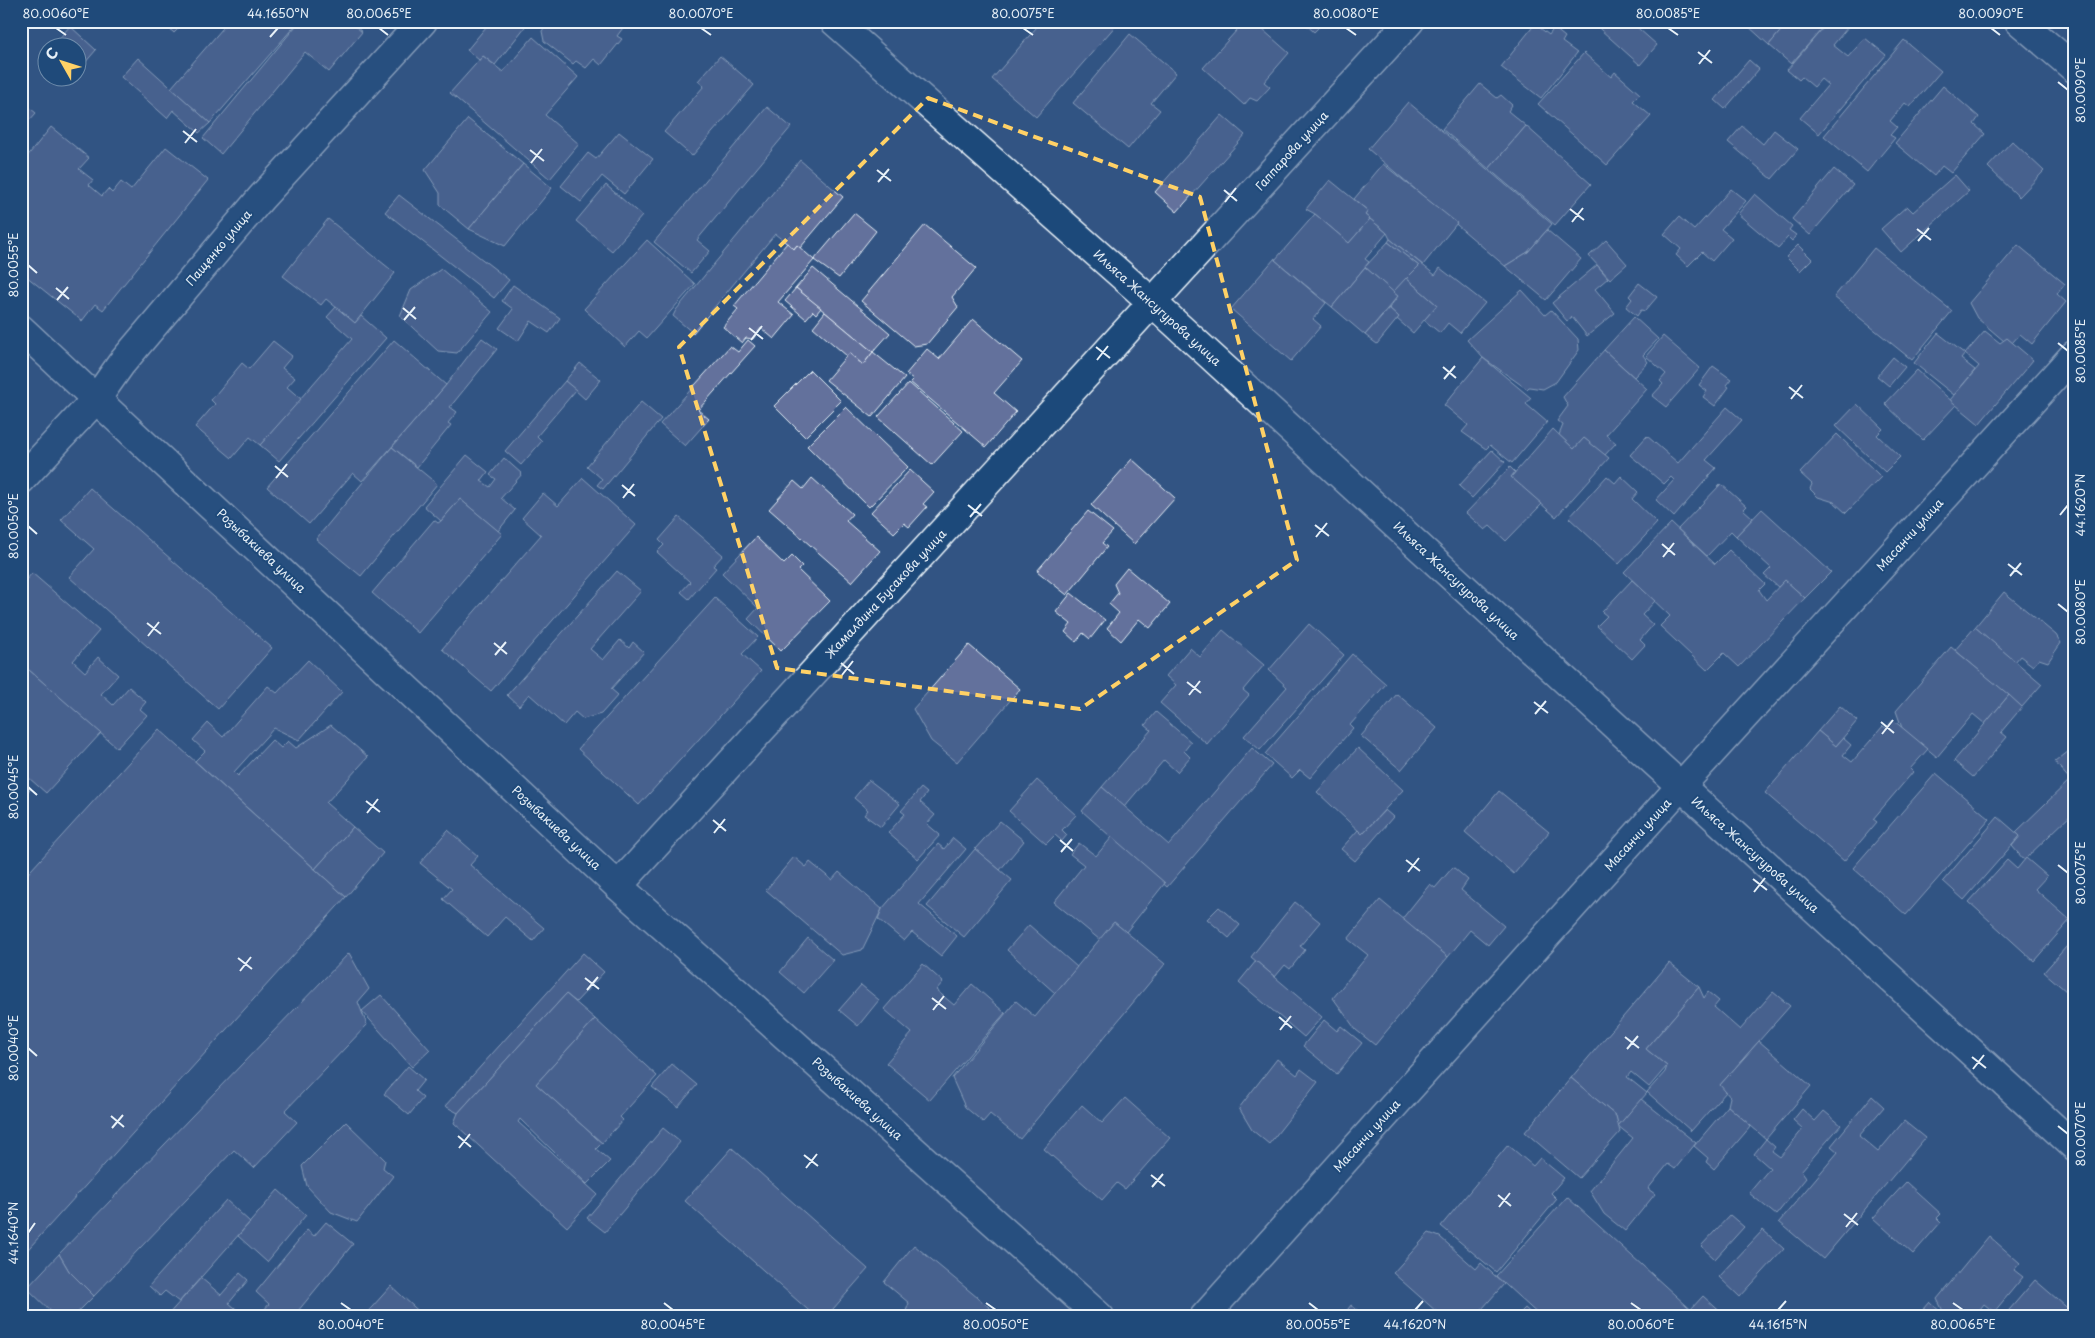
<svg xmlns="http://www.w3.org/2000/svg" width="2095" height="1338" font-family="'Playpen Sans',sans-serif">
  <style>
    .building { fill: #64719c; stroke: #e8f1f8 }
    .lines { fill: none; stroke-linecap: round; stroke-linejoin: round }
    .minor-casing { stroke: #e8f1f8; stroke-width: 31 }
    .minor { stroke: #1f4a7a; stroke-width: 28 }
    .marked { fill: none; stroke: #ffd166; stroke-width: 4; stroke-dasharray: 10 6; stroke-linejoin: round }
    .ticks { fill: none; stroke: #e8f1f8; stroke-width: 2 }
    .labels { text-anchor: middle; stroke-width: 4; stroke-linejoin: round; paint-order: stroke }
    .street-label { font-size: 12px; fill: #e8f1f8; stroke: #1f4a7a }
    .neatline { fill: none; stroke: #e8f1f8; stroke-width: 2 }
    .ticks-label { font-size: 12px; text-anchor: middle; fill: #e8f1f8 }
  </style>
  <rect width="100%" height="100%" fill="#325483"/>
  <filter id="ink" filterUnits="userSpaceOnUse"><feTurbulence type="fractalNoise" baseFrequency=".02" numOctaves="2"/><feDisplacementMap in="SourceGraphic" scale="10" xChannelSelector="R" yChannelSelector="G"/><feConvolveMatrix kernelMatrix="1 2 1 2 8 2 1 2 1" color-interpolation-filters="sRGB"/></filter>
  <g filter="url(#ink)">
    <g class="building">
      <path d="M152,21H186L174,33L162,22L156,25Z"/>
      <path d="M229,21H299L210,123L171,88Z"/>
      <path d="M300,21H349L362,32L329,72L305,52L221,154L203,138Z"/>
      <path d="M491,21H518L525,27L495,65L483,56L479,60L467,50Z"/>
      <path d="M549,21H628L617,36L622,39L601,65L594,59L586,68L576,61L573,64L544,41L542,31Z"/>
      <path d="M1042,21H1113L1117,24L1036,117L992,79Z"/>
      <path d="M1245,21H1253L1289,53L1264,82L1270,87L1257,101L1250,98L1244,105L1203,68Z"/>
      <path d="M1302,21H1325L1314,32Z"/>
      <path d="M1591,21H1630L1657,45L1640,65Z"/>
      <path d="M1752,21H1789L1769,45L1748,26Z"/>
      <path d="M1789,21H1829L1791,64L1769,45Z"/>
      <path d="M1829,21H1853L1833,45L1848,57L1865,38L1886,55L1819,134L1800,118L1828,85L1821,79L1814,87L1802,77L1799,80L1787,70Z"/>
      <path d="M2063,21H2074V31Z"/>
      <path d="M1535,24L1549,35L1554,28L1565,37L1562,42L1577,53L1541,98L1501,67Z"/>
      <path d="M70,26L96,50L78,71V48H51Z"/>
      <path d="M1130,34L1176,73L1151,103L1160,110L1128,149L1073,103Z"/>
      <path d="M533,37L578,77L545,115L579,144L550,179L450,93L483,56L503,72Z"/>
      <path d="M1904,40L1941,71L1910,107L1905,103L1890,121L1897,127L1890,135L1895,138L1867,172L1824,136Z"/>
      <path d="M1584,53L1611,77L1615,72L1640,94L1633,101L1651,116L1607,165L1538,104Z"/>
      <path d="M720,56L754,85L692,156L664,132L704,86L698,81Z"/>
      <path d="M138,58L210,123L199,133L173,110L167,118L121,77Z"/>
      <path d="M1749,60L1759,69L1725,109L1715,100Z"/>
      <path d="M1480,84L1497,98L1501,95L1512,105L1508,111L1526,126L1489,169L1442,129Z"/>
      <path d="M1943,86L1979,117L1974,124L1985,134L1951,173L1942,166L1934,176L1895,143Z"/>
      <path d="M21,101L36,113L21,130Z"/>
      <path d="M1408,102L1552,224L1528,252L1505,266L1368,149Z"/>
      <path d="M767,107L791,127L697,240L710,251L691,273L654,242Z"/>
      <path d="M1222,115L1245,135L1177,212L1155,192Z"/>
      <path d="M468,119L523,164L469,229L440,205V193L425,170Z"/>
      <path d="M1526,126L1591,184L1555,225L1489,169Z"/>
      <path d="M1742,126L1763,144L1774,130L1798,149L1772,179L1728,142Z"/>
      <path d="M51,127L89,158L79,169L93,180L89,185L102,196L108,189L112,193L121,182L131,190L166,147L208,180L103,310L95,304L82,321L21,272V164Z"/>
      <path d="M619,132L653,159L624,194L602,176L581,202L561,186L588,153L596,159Z"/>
      <path d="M2012,141L2044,171L2019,197L1988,167Z"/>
      <path d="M800,160L843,197L800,248L797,245L794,249L775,234L693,333L673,316L676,310Z"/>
      <path d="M523,164L552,188L505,246L469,229Z"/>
      <path d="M1383,164L1457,223L1423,265L1390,239L1387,233L1365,215L1368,211L1354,199Z"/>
      <path d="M1834,169L1853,185L1810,235L1792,219Z"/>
      <path d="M1955,175L1969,191L1901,252L1881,229L1907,206L1913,212Z"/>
      <path d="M1330,180L1368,211L1365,215L1370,219L1349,243L1315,214L1306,209Z"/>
      <path d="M606,185L642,216L612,251L576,221Z"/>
      <path d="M1731,189L1746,201L1721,229L1732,238L1712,261L1702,252L1688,266L1676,255L1681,249L1664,234L1679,217L1694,230Z"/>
      <path d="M1755,194L1792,226L1789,230L1796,235L1792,241L1788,237L1778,248L1738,214Z"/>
      <path d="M399,195L509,280L494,298L385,212Z"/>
      <path d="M854,213L876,231L839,278L814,260Z"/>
      <path d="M1315,214L1349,243L1370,219L1387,233L1365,259L1369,262L1332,307L1275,260Z"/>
      <path d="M328,219L395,273L355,323L326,299L321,305L283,276Z"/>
      <path d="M925,225L976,268L952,297L958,307L927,344L914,346L861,301Z"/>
      <path d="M1547,230L1581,259L1546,300L1505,266L1528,252Z"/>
      <path d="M1390,239L1435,275L1440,268L1485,303L1460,333L1448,323L1440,333L1424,320L1437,305L1406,278L1419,266L1388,242Z"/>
      <path d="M647,240L695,284L647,338L639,331L625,347L584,309Z"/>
      <path d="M1606,240L1627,264L1610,279L1589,256Z"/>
      <path d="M1388,242L1419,266L1393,292L1365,267Z"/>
      <path d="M787,243L794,249L797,245L814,260L778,302L794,315L774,339L761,328L753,339L746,338L742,343L723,327L738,309L734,306Z"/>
      <path d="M1798,245L1812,259L1800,271L1786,257Z"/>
      <path d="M2018,245L2065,284L2057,294L2066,302L2032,344L2020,334L2012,343L2007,338L2004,341L1977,318L1969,303Z"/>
      <path d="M1874,248L1952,311L1912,360L1834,297Z"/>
      <path d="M1275,258V260L1326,303L1313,319L1321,326L1291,361L1231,309Z"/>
      <path d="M1597,265L1608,278L1595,289L1615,313L1587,336L1572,317L1567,321L1552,303Z"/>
      <path d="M1365,267L1398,296L1365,335L1332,307Z"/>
      <path d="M813,268L890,333L873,352L796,288Z"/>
      <path d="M441,269L492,312L457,353L438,351L400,316L411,290Z"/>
      <path d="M1406,278L1437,305L1413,333L1397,319L1399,317L1389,308L1398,296L1393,292Z"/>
      <path d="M1639,283L1657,297L1645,311L1641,310L1637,316L1626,307L1632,299L1629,296Z"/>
      <path d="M513,285L560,318L549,333L531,321L518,341L499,328L513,309L502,301Z"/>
      <path d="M796,288L821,308L816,314L813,311L806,319L785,301Z"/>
      <path d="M1522,290L1545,315L1551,310L1578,339L1579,350L1556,382L1543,389L1529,387L1527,389L1483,358L1467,340Z"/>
      <path d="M336,307L355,323L361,316L386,338L279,461L260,445L352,339L327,317Z"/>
      <path d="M1389,308L1399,317L1377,344L1365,335Z"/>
      <path d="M825,312L873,352L863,365L849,353L847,356L813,327Z"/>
      <path d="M1634,317L1658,339L1643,355L1648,362L1634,377L1604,350Z"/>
      <path d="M973,319L1022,361L994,393L1016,412L986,447L910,382L913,379L906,374L927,349L939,359Z"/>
      <path d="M1985,331L2000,343L2007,338L2033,360L1979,424L1950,400L1979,366L1965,354Z"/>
      <path d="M1938,333L1965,354L1961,359L1975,370L1954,395L1914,363Z"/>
      <path d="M1663,336L1700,368L1666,407L1652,396L1663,384L1660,381L1666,374L1646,356Z"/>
      <path d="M482,338L497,349L450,407L457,412L448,423L451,425L417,467L392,447L446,385Z"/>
      <path d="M394,340L446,385L362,481L353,473L309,524L267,487Z"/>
      <path d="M748,340L755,346L698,410L709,419L685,446L660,424L730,346L738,352Z"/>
      <path d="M273,341L292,356L282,368L295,378L287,387L301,399L260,445L250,437L232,458L195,427L215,404L211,400L242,363L249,369Z"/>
      <path d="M1604,350L1647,389L1606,435L1616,443L1604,456L1584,438L1574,449L1559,435L1563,425L1557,421L1568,406L1563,397Z"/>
      <path d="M873,352L905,378L872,417L826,380L849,353L863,365Z"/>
      <path d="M1893,357L1905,367L1889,386L1877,376Z"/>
      <path d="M1483,358L1531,398L1526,404L1547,422L1512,463L1490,445L1486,449L1462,432L1468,425L1444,405Z"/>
      <path d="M580,363L601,380L585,399L565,381Z"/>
      <path d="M1713,366L1731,379L1726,385L1729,387L1715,406L1703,397L1707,391L1699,385Z"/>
      <path d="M810,370L841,401L805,437L774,406Z"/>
      <path d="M1917,370L1956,405L1923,440L1885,404Z"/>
      <path d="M565,381L576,390L537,436L542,441L521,465L505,451Z"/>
      <path d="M909,383L963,431L932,465L878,417Z"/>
      <path d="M641,402L661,419L603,489L597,485L602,479L587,466Z"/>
      <path d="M1857,404L1883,429L1877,435L1900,457L1885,472L1836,426Z"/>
      <path d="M846,407L908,467L869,507L807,446Z"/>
      <path d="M1727,407L1742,420L1706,460L1716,468L1674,517L1656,500L1674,480L1671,477L1664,484L1630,455L1647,436L1678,463Z"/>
      <path d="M1553,429L1574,449L1584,438L1609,458L1556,517L1511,477Z"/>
      <path d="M1837,434L1881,477L1846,513L1834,502L1818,497L1810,489L1812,484L1800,473Z"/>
      <path d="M392,447L437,484L361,576L316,539Z"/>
      <path d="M1492,450L1505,462L1472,498L1459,486Z"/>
      <path d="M467,455L488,472L481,481L490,487L496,479L490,475L504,458L522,474L501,498L515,510L498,531L460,499L441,521L424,506Z"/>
      <path d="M1132,459L1175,498L1134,544L1091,505Z"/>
      <path d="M1510,467L1515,472L1511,477L1542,504L1506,541L1490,526L1485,530L1466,513Z"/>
      <path d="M910,470L934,492L923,504L927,507L909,527L904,523L894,533L871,512Z"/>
      <path d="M1607,476L1615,483L1621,476L1638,492L1632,499L1657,523L1619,564L1569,518Z"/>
      <path d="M583,478L636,525L491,691L442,649L541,535L522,518L543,493L558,506Z"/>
      <path d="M812,478L852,514L846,521L880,551L852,582L769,509L794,481L803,489Z"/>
      <path d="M1721,484L1746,506L1743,509L1753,518L1736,536L1731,531L1707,556L1678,529Z"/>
      <path d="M90,488L272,648L218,709L69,577L94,549L61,520Z"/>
      <path d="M460,499L502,534L418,633L372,593L434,520L438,523L441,521Z"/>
      <path d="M1762,509L1831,572L1805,598L1785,580L1778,587L1764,575L1771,568L1736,536Z"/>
      <path d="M1088,511L1113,531L1102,543L1107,547L1067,595L1037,571Z"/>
      <path d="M679,517L723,555L713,566L716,568L689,599L681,592L690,582L657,552L664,545L659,540Z"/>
      <path d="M1671,523L1715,564L1729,550L1765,584L1759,590L1766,600L1785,580L1805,598L1739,667L1724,653L1707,670L1660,626L1670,616L1624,572Z"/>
      <path d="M756,537L784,564L792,556L802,566L798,570L830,601L781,651L748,619L758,608L722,573Z"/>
      <path d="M1127,568L1170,604L1150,628L1139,619L1121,641L1107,628L1119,613L1109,604L1118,593L1114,584Z"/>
      <path d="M617,571L641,591L590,649L603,660L620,640L629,648L633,642L644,652L611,689L618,695L601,714L583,719L575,712L564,725L529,694L519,706L507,695Z"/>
      <path d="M32,573L99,631L73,661L85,672L98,657L118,675L101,694L113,705L129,687L146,702L140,709L147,715L117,748L21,663V586Z"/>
      <path d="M1632,580L1655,601L1642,615L1653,625L1640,640L1645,645L1632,659L1597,626L1607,616L1602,612Z"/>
      <path d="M2074,584V595L2069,590Z"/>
      <path d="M2004,592L2056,635L2061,643L2048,662L2039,659L2033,666L2020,656L2015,662L1975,627Z"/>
      <path d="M1071,593L1105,620L1090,639L1083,633L1076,642L1065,632L1071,624L1056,612Z"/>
      <path d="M715,598L758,637L742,654L761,671L639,805L578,749Z"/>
      <path d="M1309,624L1344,655L1260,750L1244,736L1287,687L1269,670Z"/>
      <path d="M1975,627L2042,684L2022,707L1955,650Z"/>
      <path d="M1223,630L1264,665L1243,690L1249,695L1207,744L1160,703L1176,685L1166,676L1190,648L1200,657Z"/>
      <path d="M969,645L1020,689L957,762L931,741L913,709Z"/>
      <path d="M1951,647L2009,695L1985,724L1973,714L1937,757L1902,728L1896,711Z"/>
      <path d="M1352,654L1386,684L1350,725L1353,728L1310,778L1300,770L1292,778L1265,754Z"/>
      <path d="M308,660L342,692L299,740L274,728L234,772L238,776L272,740L281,748L288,741L296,748L331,725L368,757L326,803L353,827L315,869L195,761L205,751L193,740L208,723L223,737L268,686L277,693Z"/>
      <path d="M21,663L101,733L46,793L21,771Z"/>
      <path d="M1397,694L1437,728L1401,770L1361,736Z"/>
      <path d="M2009,695L2022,707L2001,732L2007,737L1973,777L1954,761Z"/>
      <path d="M1840,706L1857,721L1836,746L1818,731Z"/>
      <path d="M1156,712L1191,742L1184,751L1190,757L1177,772L1164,760L1124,807L1102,787L1151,730L1145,725Z"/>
      <path d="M1893,720L1928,749L1910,769L1913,772L1873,819L1877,822L1844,861L1765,793L1818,731L1836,746L1843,738L1851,745L1843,755L1852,762L1883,726L1886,728Z"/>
      <path d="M159,729L346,897L21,1257V881Z"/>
      <path d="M2074,747V780L2071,781L2055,762Z"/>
      <path d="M1252,748L1272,765L1167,887L1082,811L1102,787L1169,845Z"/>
      <path d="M1358,748L1403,790L1362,834L1317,792Z"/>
      <path d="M1936,773L1990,819L1906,915L1853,868Z"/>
      <path d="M2072,778L2074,812L2024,860L2012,846L2020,836L2016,832Z"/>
      <path d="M21,779L31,788L21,799Z"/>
      <path d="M869,780L900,804L881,827L864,815L868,810L854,798Z"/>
      <path d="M1037,780L1076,815L1062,830L1067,835L1062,841L1055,835L1046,844L1009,811Z"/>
      <path d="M921,788L927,793L920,802L935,815L927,824L940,835L918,859L888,833L905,814L901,811Z"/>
      <path d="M1499,791L1549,832L1514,874L1465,832Z"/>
      <path d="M1385,810L1393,817L1355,861L1341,849L1358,830L1362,834Z"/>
      <path d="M1998,817L2020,836L1964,900L1943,881Z"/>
      <path d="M1000,821L1024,841L1000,870L975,849Z"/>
      <path d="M353,827L383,853L346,897L315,869Z"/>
      <path d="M448,830L478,856L470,865L544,928L533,941L505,917L487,937L443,899L452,889L420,863Z"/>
      <path d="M1112,837L1165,883L1126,932L1114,922L1100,940L1054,902L1084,865L1070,854L1079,843L1096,856Z"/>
      <path d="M953,838L966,849L919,904L957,936L941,956L912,932L904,941L878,919L882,909L938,844L944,849Z"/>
      <path d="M975,849L1012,880L964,937L927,906Z"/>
      <path d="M794,857L806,867L810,862L832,880L839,872L882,909L862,950L842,955L766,890Z"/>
      <path d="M2026,858L2047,876L2035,889L2070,920L2034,961L1969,902L2007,860L2017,869Z"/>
      <path d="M1453,867L1468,880L1461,890L1504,926L1488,945L1470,930L1448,957L1402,919L1430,884L1435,888Z"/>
      <path d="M1380,900L1448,957L1375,1045L1356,1030L1333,998L1368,955L1348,939Z"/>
      <path d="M1295,902L1320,922L1300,946L1305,950L1290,969L1285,965L1275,977L1251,957Z"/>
      <path d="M1219,907L1240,925L1229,938L1207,919Z"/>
      <path d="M1114,922L1165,964L1020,1139L990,1114L983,1122L965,1107L952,1078L1016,1001L1035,1017Z"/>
      <path d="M1029,925L1077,967L1055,993L1007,950Z"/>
      <path d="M808,938L833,960L804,993L780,972Z"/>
      <path d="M2074,938V998L2044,972Z"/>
      <path d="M349,953L369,989L358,1002L367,1025L285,1111L297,1122L254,1168L234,1150L94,1296L69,1271L59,1254Z"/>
      <path d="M583,953L604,972L576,1002L566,994L458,1113L445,1106Z"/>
      <path d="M1256,961L1322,1017L1304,1037L1239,982Z"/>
      <path d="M1669,963L1699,987L1646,1049L1667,1066L1649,1087L1631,1072L1627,1077L1647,1093L1618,1126L1616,1116L1571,1078Z"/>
      <path d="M923,964L943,982L936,990L954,1005L972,984L1005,1013L930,1100L886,1063L912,1033L884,1009Z"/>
      <path d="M861,985L879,1000L858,1026L839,1010Z"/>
      <path d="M1699,987L1704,998L1708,992L1719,1001L1714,1007L1740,1030L1773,992L1790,1006L1720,1085L1727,1091L1691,1131L1647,1092L1665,1072L1667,1066L1646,1049Z"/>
      <path d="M566,994L595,1019L536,1084L602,1143L596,1149L610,1161L587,1184L520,1119L518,1122L597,1194L567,1227L454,1123L458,1113Z"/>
      <path d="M381,995L430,1050L412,1067L362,1011Z"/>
      <path d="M595,1019L657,1076L620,1117L623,1120L602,1143L536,1084Z"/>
      <path d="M1324,1020L1337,1031L1341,1026L1362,1043L1337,1074L1303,1046Z"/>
      <path d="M1759,1041L1811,1086L1766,1139L1728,1106L1730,1097L1720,1085Z"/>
      <path d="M1277,1059L1297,1075L1301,1069L1318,1082L1269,1144L1252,1130L1239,1108Z"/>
      <path d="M672,1064L697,1085L678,1107L652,1087Z"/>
      <path d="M408,1066L424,1080L415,1091L423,1098L409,1115L384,1094Z"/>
      <path d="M1571,1078L1616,1116L1620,1132L1579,1178L1525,1132Z"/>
      <path d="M1872,1096L1884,1107L1859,1136L1878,1152L1904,1121L1925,1138L1823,1259L1779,1222L1838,1152L1831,1146Z"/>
      <path d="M1125,1098L1170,1138L1125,1189L1117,1183L1102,1200L1044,1149L1082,1105L1102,1123Z"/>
      <path d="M1641,1099L1696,1143L1675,1169L1668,1164L1648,1189L1655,1194L1625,1231L1604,1214L1590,1191L1633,1138L1618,1126Z"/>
      <path d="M1728,1106L1751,1126L1714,1169L1706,1162L1708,1158L1694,1146Z"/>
      <path d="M1802,1109L1815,1121L1824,1111L1841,1125L1801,1171L1806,1178L1776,1215L1749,1193L1770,1168L1754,1154L1766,1139L1775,1147L1772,1151L1780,1157L1803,1129L1793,1120Z"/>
      <path d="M346,1122L385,1160L383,1168L393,1176L357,1222L331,1212L307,1186L302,1166Z"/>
      <path d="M663,1128L680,1142L605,1232L587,1218Z"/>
      <path d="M1508,1145L1533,1166L1540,1158L1564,1178L1551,1193L1557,1199L1496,1272L1441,1226Z"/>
      <path d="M732,1148L868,1269L826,1317H816L685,1201Z"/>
      <path d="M1906,1182L1941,1214L1937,1218L1941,1222L1913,1254L1873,1218Z"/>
      <path d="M278,1190L306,1215L267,1262L238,1236Z"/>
      <path d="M1567,1197L1697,1315L1696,1317H1541L1496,1276Z"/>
      <path d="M226,1200L250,1222L179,1302L165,1291L160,1296L149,1286Z"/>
      <path d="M1730,1215L1744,1227L1715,1259L1701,1246Z"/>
      <path d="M326,1222L353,1244L293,1317H258L269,1304L256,1292L307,1230L314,1236Z"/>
      <path d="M1763,1230L1784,1249L1740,1297L1719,1277Z"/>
      <path d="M1429,1233L1440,1237L1476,1269L1481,1263L1504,1284L1475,1317H1433L1437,1312L1393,1273Z"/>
      <path d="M1989,1236L2020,1263L2014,1270L2023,1277L1994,1312L1984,1304L1974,1317H1951L1943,1311L1937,1299Z"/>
      <path d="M914,1245L1001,1317H909L906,1311L909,1303L884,1282Z"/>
      <path d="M59,1254L69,1271L94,1296L73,1317H57L27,1288Z"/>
      <path d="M240,1273L248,1280L229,1303L240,1312L236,1317H166L201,1278L221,1295Z"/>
      <path d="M2035,1280L2072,1312L2069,1317H2003Z"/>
      <path d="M391,1286L425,1317H363Z"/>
      <path d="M1703,1296L1726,1317H1700L1691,1309Z"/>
      <path d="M1930,1302L1946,1317H1917Z"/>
      <path d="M1351,1305L1366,1317H1342Z"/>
      <path d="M1525,1308L1535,1317H1516Z"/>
      <path d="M1900,1311L1908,1317H1895Z"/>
    </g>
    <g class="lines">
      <g class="minor-casing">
        <g id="minor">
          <path d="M834,21L1153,303L2074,1146"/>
          <path d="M2019,21L2074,68"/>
          <path d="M21,329L618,886L1100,1317"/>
          <path d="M21,480L97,398L121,364L261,198L423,21"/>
          <path d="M618,886L1410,21"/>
          <path d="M1204,1317L1680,787L2074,355"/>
        </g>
      </g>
      <use href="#minor" class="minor"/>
    </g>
  </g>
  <path d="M0 0H2095V1338H0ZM928,98L1200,197L1297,560L1080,709L777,668L679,347Z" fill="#325483" fill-opacity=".55" fill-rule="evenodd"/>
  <path class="marked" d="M928,98L1200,197L1297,560L1080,709L777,668L679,347Z"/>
  <path class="ticks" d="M56,28L66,35M379,28L388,35M701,28L711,35M1023,28L1033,35M1346,28L1356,35M1668,28L1678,35M1991,28L2000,35M270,37L278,28M1698,52L1712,63M1699,64L1710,50M2058,82L2068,90M183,131L197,142M185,143L196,129M530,150L544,161M531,163L542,149M877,170L891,181M878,182L889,169M1224,190L1237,201M1225,202L1236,188M1570,209L1584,220M1572,222L1583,208M1917,229L1931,240M1918,241L1929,228M28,265L37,273M56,288L69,299M57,300L68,287M403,308L416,319M404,320L415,307M749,328L763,339M751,340L762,326M2058,343L2068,351M1096,347L1110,358M1097,360L1108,346M1443,367L1456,378M1444,379L1455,366M1789,387L1803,398M1791,399L1802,385M275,466L288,477M276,478L287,464M622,485L635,496M623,498L634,484M968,505L982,516M2060,515L2068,505M970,517L981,504M1315,525L1329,536M28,526L37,534M1316,537L1327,523M1662,544L1675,555M1663,557L1674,543M2008,564L2022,575M2010,576L2021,563M2058,604L2068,612M147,623L161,634M148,636L159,622M494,643L507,654M495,655L506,642M841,663L854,674M842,675L853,661M1187,682L1201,693M1189,695L1200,681M1534,702L1548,713M1535,714L1546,701M1881,722L1894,733M1882,734L1893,720M28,787L37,795M366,801L380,812M367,813L378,799M713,820L726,831M714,833L725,819M1060,840L1073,851M1061,852L1072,839M1406,860L1420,871M2058,865L2068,873M1408,872L1419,858M1753,879L1767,890M1754,892L1765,878M238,958L252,969M240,971L251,957M585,978L599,989M587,990L598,977M932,998L946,1009M933,1010L944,996M1279,1017L1292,1028M1280,1030L1291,1016M1625,1037L1639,1048M28,1048L37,1056M1627,1049L1638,1036M1972,1057L1986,1068M1973,1069L1984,1055M111,1116L124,1127M2058,1126L2068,1134M112,1128L123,1115M458,1136L471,1147M459,1148L470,1134M804,1155L818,1166M806,1168L817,1154M1151,1175L1165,1186M1152,1187L1163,1174M1498,1195L1511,1206M1499,1207L1510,1193M1844,1214L1858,1225M1846,1227L1857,1213M28,1233L35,1223M341,1303L351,1310M664,1303L673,1310M986,1303L996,1310M1309,1303L1318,1310M1631,1303L1641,1310M1953,1303L1963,1310M1415,1310L1423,1301M1778,1310L1786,1301"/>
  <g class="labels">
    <g class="street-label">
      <text transform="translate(1292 151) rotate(-48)" y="4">Гаппарова улица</text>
      <text transform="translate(219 248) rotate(-50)" y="4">Пащенко улица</text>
      <text transform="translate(1157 308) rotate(42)" y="4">Ильяса Жансугурова улица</text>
      <text transform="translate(1910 535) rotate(-48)" y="4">Масанчи улица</text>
      <text transform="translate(261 551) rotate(43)" y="4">Розыбакиева улица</text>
      <text transform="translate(1456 581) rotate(43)" y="4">Ильяса Жансугурова улица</text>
      <text transform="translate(886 594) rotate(-47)" y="4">Жамалдина Бусакова улица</text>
      <text transform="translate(556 828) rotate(43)" y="4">Розыбакиева улица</text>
      <text transform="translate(1638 835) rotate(-48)" y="4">Масанчи улица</text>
      <text transform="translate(1755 855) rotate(42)" y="4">Ильяса Жансугурова улица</text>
      <text transform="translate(857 1099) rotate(42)" y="4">Розыбакиева улица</text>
      <text transform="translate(1367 1136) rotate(-48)" y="4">Масанчи улица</text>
    </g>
  </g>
  <rect width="2095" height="1338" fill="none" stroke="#1f4a7a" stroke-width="55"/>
  <g transform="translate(62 62) rotate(309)"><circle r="24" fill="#1f4a7a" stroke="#6f8dac"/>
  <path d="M0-4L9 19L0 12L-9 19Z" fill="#ffd166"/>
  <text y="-8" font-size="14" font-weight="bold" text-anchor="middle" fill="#e8f1f8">С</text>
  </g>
  <rect x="28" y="28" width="2040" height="1282" class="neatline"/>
  <g class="ticks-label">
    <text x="56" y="18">80.0060°E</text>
    <text x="278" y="18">44.1650°N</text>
    <text x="379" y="18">80.0065°E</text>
    <text x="701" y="18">80.0070°E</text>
    <text x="1023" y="18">80.0075°E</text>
    <text x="1346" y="18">80.0080°E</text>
    <text x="1668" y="18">80.0085°E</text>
    <text x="1991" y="18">80.0090°E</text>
    <text transform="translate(2081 90) rotate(-90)" y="4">80.0090°E</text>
    <text transform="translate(14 265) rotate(-90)" y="4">80.0055°E</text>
    <text transform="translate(2081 351) rotate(-90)" y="4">80.0085°E</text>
    <text transform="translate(2081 505) rotate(-90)" y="4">44.1620°N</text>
    <text transform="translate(14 526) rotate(-90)" y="4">80.0050°E</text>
    <text transform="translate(2081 612) rotate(-90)" y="4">80.0080°E</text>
    <text transform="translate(14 787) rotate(-90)" y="4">80.0045°E</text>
    <text transform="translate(2081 873) rotate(-90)" y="4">80.0075°E</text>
    <text transform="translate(14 1048) rotate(-90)" y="4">80.0040°E</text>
    <text transform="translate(2081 1134) rotate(-90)" y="4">80.0070°E</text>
    <text transform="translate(14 1233) rotate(-90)" y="4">44.1640°N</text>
    <text x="351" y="1329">80.0040°E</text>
    <text x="673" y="1329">80.0045°E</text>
    <text x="996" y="1329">80.0050°E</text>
    <text x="1318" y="1329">80.0055°E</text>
    <text x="1415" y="1329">44.1620°N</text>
    <text x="1641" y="1329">80.0060°E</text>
    <text x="1778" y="1329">44.1615°N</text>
    <text x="1963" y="1329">80.0065°E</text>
  </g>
</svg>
